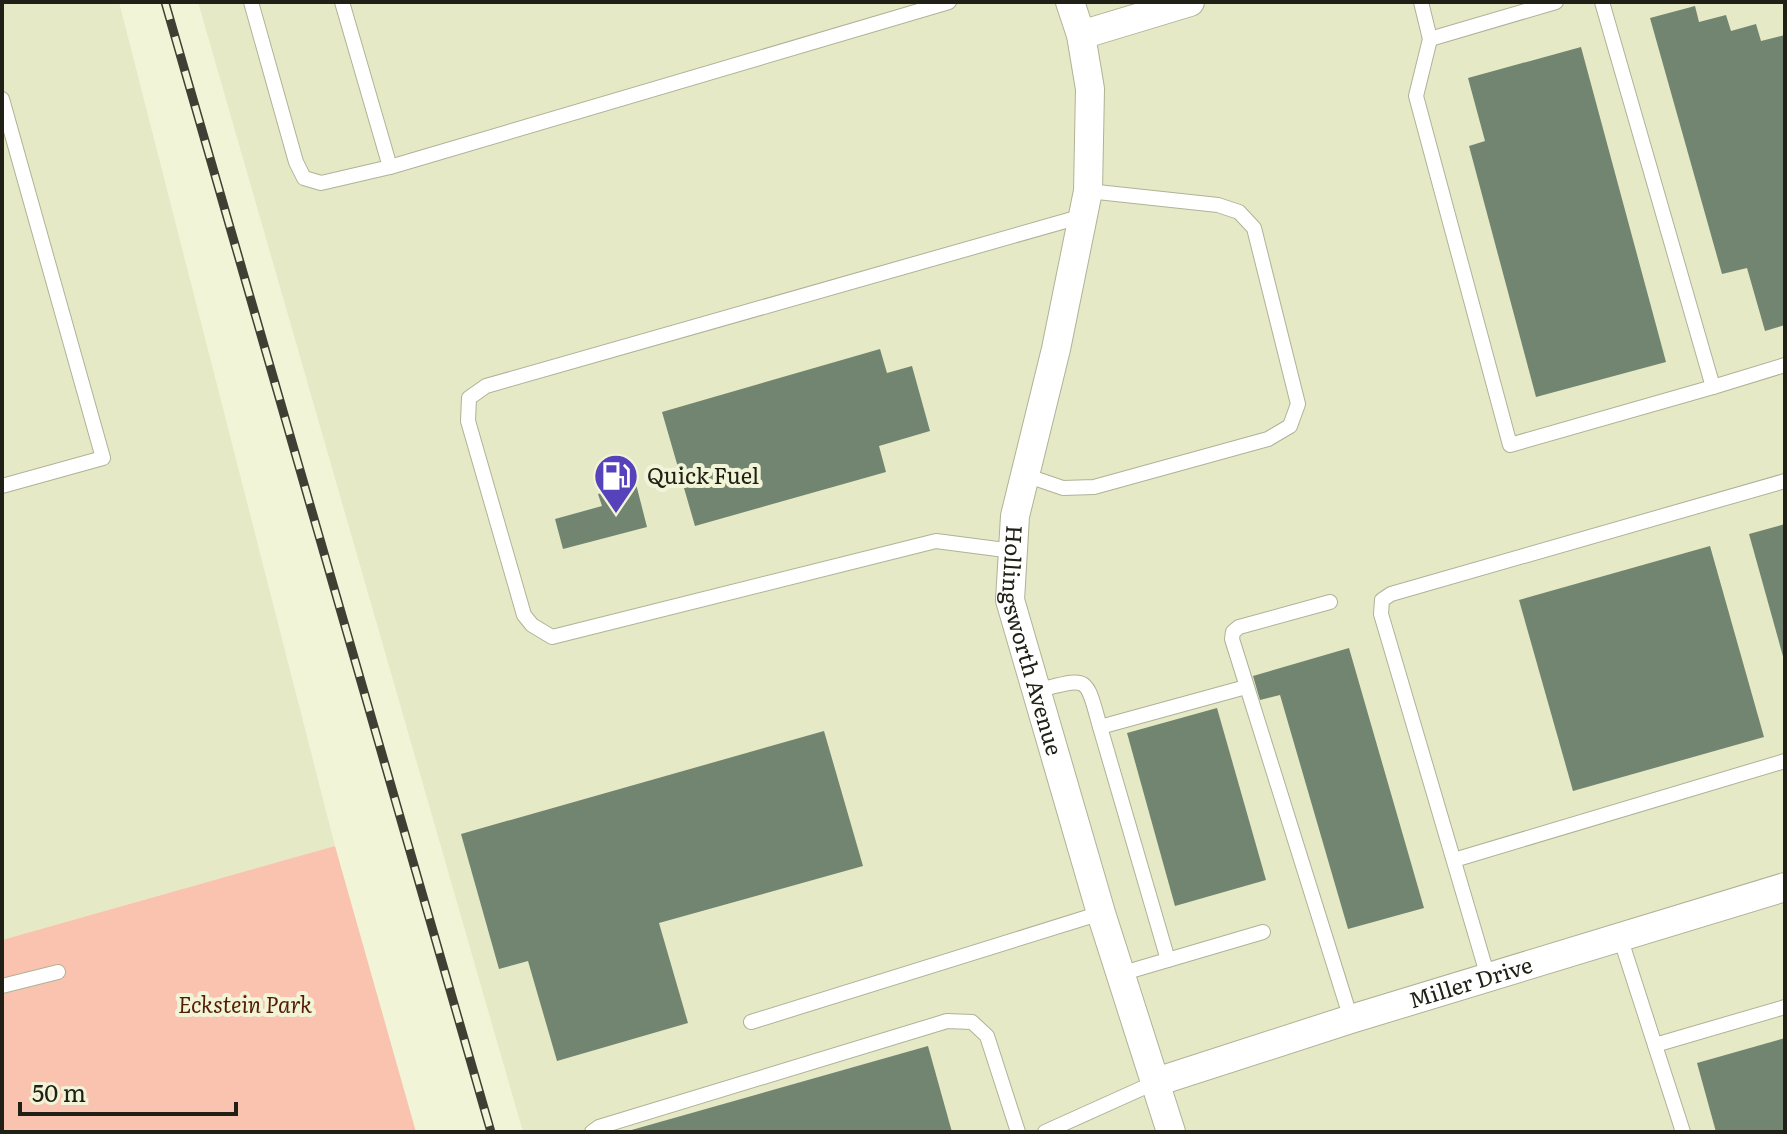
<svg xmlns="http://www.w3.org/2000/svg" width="1787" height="1134" font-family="Literata,serif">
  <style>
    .built { fill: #e6e9c5 }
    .green { fill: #f9c3af }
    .building { fill: #718571 }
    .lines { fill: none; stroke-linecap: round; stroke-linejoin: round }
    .lane-casing { stroke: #b0b297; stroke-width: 16 }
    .street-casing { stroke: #b0b297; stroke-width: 30 }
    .lane { stroke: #fff; stroke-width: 14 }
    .street { stroke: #fff; stroke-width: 28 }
    .rail-casing { stroke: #3f3f33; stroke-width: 9 }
    .rail { stroke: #f2f4d8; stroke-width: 6; stroke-dasharray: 18; stroke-linecap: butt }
    .labels { text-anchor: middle; stroke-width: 8; stroke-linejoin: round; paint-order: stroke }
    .poi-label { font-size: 22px; fill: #202016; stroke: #f2f4d8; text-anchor: start }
    .street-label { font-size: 22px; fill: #202016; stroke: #f2f4d8 }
    .park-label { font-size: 22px; font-style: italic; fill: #551d04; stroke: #f2f4d8 }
  </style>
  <rect width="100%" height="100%" fill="#f2f4d8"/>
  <g class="built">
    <path d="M2,2H119L335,846L2,940Z"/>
    <path d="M198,2H1785V1132H523Z"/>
  </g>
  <path class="green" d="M335,846L416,1132H2V940Z"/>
  <g class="building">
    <path d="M1695,6L1699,22L1726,15L1731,31L1756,24L1761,41L1785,35V325L1765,331L1747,268L1722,274L1650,18Z"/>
    <path d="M1581,47L1666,362L1536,397L1469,146L1485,141L1468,78Z"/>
    <path d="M880,349L887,373L912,366L930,431L879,446L886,472L695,526L662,412Z"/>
    <path d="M636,484L647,527L563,549L555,519L602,506L598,494Z"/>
    <path d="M1785,524V660H1784L1749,534Z"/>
    <path d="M1710,546L1764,737L1573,791L1519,600Z"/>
    <path d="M1349,648L1424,908L1348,929L1280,695L1260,700L1253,676Z"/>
    <path d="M1217,708L1266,880L1175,906L1127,733Z"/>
    <path d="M824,731L863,866L659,923L688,1023L557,1061L528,961L499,969L461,834Z"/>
    <path d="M1785,1038V1132H1716L1697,1063Z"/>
    <path d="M928,1046L952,1132H628V1131Z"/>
  </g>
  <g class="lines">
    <g class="lane-casing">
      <g id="lane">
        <path d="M251,2L296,162L304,178L321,183L390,167L949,2"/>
        <path d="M342,2L390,167"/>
        <path d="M1421,2L1430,39L1416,96L1510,445L1713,387L1602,2"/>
        <path d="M1430,39L1556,2"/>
        <path d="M2,99L103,458L2,486"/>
        <path d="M1713,387L1785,365"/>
        <path d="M1025,475L1063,488L1094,487L1268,439L1290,426L1298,404L1254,228L1239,212L1218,205L1088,191"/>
        <path d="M1013,551L936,541L552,637L532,625L524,615L468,421L469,398L486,386L1083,216"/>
        <path d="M1330,602L1239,627L1233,632L1232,639L1351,1019"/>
        <path d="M1035,691C1089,678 1085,673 1100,727"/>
        <path d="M1454,860L1785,761"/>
        <path d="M1620,937L1683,1132"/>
        <path d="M1168,960L1100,727L1246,687"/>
        <path d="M1120,974L1263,932"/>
        <path d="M1488,977L1381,614L1382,600L1391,594L1785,481"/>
        <path d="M2,986L58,972"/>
        <path d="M751,1022L1101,913"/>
        <path d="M1655,1045L1785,1007"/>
        <path d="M592,1132L599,1127L947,1021L972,1022L987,1036L1018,1132"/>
        <path d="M1045,1132L1156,1082"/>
      </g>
    </g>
    <g class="street-casing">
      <g id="street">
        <path id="s1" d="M1070,2L1081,35L1090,89L1088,191L1056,349L1015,516L1010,600L1101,913L1171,1132"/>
        <path d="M1081,35L1190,2"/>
        <path id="s2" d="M1156,1082L1351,1019L1785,887"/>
      </g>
    </g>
    <use href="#lane" class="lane"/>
    <use href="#street" class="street"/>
    <g class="rail-casing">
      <path id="rail" d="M165,2L491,1132"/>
    </g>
    <use href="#rail" class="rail"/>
  </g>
  <defs>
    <g id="fuel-pin" transform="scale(2.3)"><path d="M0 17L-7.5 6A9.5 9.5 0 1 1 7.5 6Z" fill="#5643bb" stroke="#f2f4d8"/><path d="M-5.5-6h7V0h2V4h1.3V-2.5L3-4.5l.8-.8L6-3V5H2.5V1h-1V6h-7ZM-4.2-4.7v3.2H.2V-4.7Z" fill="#fff"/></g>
  </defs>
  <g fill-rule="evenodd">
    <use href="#fuel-pin" x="616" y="476"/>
  </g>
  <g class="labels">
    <g class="poi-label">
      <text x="647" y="484">Quick Fuel</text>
    </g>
    <g class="street-label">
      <text dy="8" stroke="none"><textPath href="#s1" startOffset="652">Hollingsworth Avenue</textPath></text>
      <text dy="8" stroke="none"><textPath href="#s2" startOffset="330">Miller Drive</textPath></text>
    </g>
    <g class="park-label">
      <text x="245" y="1013">Eckstein Park</text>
    </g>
  </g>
  <rect width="1787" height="1134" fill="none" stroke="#202016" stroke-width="8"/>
  <path d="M20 1102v12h216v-12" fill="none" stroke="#202016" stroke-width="4"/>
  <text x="32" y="1102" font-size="24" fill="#202016" stroke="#f2f4d8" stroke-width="6" paint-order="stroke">50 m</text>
</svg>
